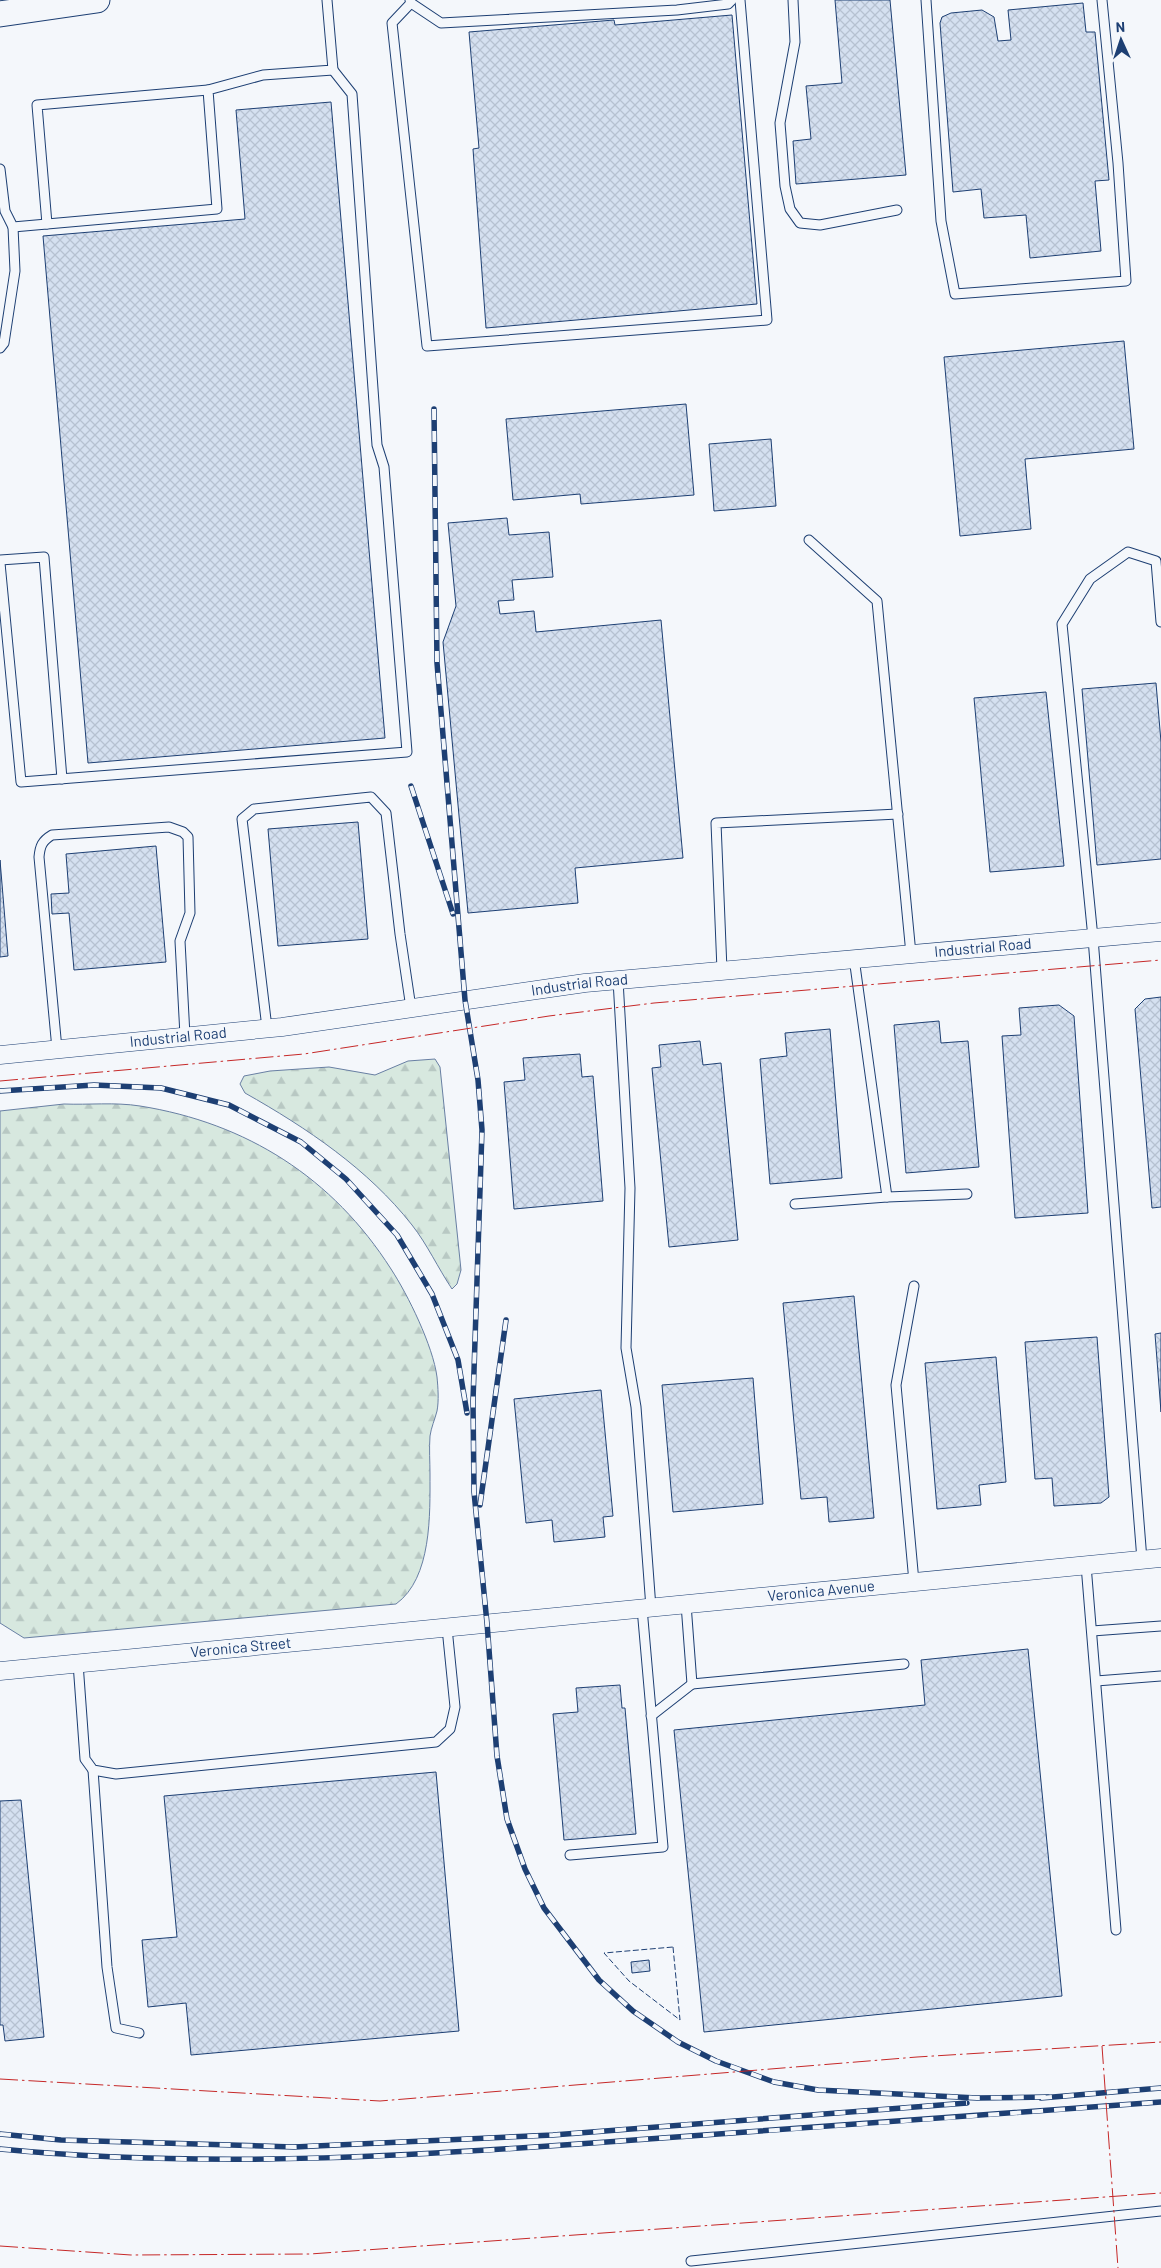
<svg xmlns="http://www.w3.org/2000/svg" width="1161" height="2268" font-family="Barlow,sans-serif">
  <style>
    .forest { fill: url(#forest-firs); stroke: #687fa3 }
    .building { fill: url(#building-cross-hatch); stroke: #1d3f73 }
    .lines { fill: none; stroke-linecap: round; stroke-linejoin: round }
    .lane-casing { stroke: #1d3f73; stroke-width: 11 }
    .street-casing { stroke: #1d3f73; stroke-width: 19 }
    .secondary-casing { stroke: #1d3f73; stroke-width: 27 }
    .lane { stroke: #f4f7fb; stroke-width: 9 }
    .street { stroke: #f4f7fb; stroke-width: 18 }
    .secondary { stroke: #f4f7fb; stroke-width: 25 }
    .rail-casing { stroke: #1d3f73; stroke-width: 5.5 }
    .rail { stroke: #f4f7fb; stroke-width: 4; stroke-dasharray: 11; stroke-linecap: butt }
    .fence { stroke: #1d3f73; stroke-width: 1; stroke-dasharray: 6 2.5; stroke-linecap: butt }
    .power { stroke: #c62828; stroke-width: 1; stroke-dasharray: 18 4 2.5 4; stroke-linecap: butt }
    .labels { text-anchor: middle; stroke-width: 4; stroke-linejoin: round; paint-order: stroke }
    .street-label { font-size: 15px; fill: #1d3f73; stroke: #f4f7fb }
  </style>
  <defs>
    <pattern id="forest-firs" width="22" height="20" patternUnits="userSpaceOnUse" patternTransform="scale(1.25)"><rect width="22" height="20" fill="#d7e8df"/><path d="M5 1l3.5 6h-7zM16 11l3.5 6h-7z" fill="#b8c8c3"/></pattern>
    <pattern id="building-cross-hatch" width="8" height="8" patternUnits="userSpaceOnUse" patternTransform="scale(1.25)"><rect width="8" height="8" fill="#d5e0f0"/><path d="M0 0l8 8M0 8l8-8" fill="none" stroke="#b6c1d1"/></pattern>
  </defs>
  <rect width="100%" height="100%" fill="#f4f7fb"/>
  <g class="forest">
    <path d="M435,1059L440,1067L461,1270L457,1284L452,1289C438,1268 427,1244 412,1225C368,1169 307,1128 245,1093L240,1084L244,1076L270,1071L329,1067L375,1075L408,1061Z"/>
    <path d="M64,1104C88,1105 115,1102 140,1106C247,1123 333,1178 391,1269C408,1295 433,1346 437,1377C438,1387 439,1401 437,1411C435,1419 431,1428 430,1436C429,1449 430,1462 430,1474C430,1514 432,1578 396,1604L24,1638L0,1623V1111Z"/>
  </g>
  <g class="building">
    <path d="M835,0H890L906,175L796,184L793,141L811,139L806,86L842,83Z"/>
    <path d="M1083,3L1086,32H1095L1109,180L1095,181L1101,251L1030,258L1026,215L984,218L981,189L953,192L940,23L942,17L951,13L982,10L994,17L998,41L1011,40L1008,10Z"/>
    <path d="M732,15L757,304L486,328L473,149L479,148L469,32L614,20L615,25Z"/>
    <path d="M331,102L385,738L88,763L43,236L245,219L236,110Z"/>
    <path d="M1124,341L1134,449L1025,459L1031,529L960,536L944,357Z"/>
    <path d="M686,404L694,495L581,504L580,494L513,500L506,419Z"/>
    <path d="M771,439L776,506L714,511L709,444Z"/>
    <path d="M507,518L509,535L549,532L553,577L512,580L514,600L498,601L500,614L534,611L536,632L661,620L683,858L575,868L578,903L468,913L443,642L456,606L448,523Z"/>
    <path d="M1156,683L1161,742V859L1097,865L1082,689Z"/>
    <path d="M1046,692L1064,866L990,872L974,698Z"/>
    <path d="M358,822L368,939L278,946L268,829Z"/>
    <path d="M156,846L166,962L74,970L69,913L52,914L51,894L69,893L66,854Z"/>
    <path d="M0,860L8,956L0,957Z"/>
    <path d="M1161,997V1207L1152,1208L1135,1009L1145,999Z"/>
    <path d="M1059,1005L1074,1016L1088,1213L1015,1218L1002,1036L1021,1035L1019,1008Z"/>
    <path d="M939,1021L941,1043L968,1041L979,1167L906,1173L894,1025Z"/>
    <path d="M830,1029L842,1178L770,1184L760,1059L787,1056L785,1033Z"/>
    <path d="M700,1041L703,1065L721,1063L738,1240L669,1247L652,1068L661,1067L659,1045Z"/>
    <path d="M580,1054L582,1077L593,1076L603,1201L514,1209L504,1082L525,1080L523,1058Z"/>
    <path d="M854,1296L874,1518L829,1522L827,1497L801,1499L783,1303Z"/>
    <path d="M1161,1333V1412L1155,1334Z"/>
    <path d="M1097,1337L1109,1497L1101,1503L1054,1506L1052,1478L1035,1479L1025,1342Z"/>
    <path d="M996,1357L1006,1482L979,1485L981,1505L937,1509L925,1363Z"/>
    <path d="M753,1378L763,1504L673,1512L662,1385Z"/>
    <path d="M601,1390L613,1516L603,1517L605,1537L554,1542L552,1520L526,1523L514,1399Z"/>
    <path d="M1028,1649L1062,1996L704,2032L674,1730L925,1705L921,1660Z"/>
    <path d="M620,1685L622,1708H625L636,1834L564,1840L553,1714L578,1712L576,1688Z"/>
    <path d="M436,1772L459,2031L191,2055L186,2003L148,2007L142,1940L177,1937L164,1796Z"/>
    <path d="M21,1800L44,2037L5,2041L3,2025H0V1801Z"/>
    <path d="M649,1960L650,1971L632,1973L631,1962Z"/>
  </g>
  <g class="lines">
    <g class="lane-casing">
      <g id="lane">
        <path d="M410,0L411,3L392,23L427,346L767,320L740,0"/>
        <path d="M793,0L795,42L780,123L785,186L790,209L800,223L820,225L897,210"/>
        <path d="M926,0L941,221L955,294L1126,281L1118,163L1102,0"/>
        <path d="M411,3L441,23L677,10L728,4L732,0"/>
        <path d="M0,169L5,211L13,227L217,209L208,90L263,75L333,70L327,0"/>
        <path d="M47,224L37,105L208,90"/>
        <path d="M0,348L4,343L15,271L13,227"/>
        <path d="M809,540L877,601L911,954"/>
        <path d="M0,560L44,557L62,779"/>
        <path d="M0,563L21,782L407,752L384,467L377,445L352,94L333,70"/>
        <path d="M722,970L716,823L898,814"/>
        <path d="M618,980L630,1188L626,1348L636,1407L651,1608"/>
        <path d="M267,1028L242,819L254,809L371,797L386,813L400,934L411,1008"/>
        <path d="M57,1049L39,857C40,846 42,841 52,835L169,827L183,832L188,837L190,913L180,941L185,1036"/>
        <path d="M887,1197L967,1194"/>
        <path d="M795,1204L887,1197L854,958"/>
        <path d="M1142,1560L1093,938L1062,624L1090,579L1128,552L1156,561L1161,622"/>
        <path d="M1086,1565L1116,1930"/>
        <path d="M914,1582L896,1385L914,1286"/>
        <path d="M686,1604L692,1684L904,1664"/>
        <path d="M1092,1631L1161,1626"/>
        <path d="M78,1663L85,1759L93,1770L116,1774L436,1742L450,1729L455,1707L447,1628"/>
        <path d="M1096,1681L1161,1676"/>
        <path d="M651,1716L692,1684"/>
        <path d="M93,1770L107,1967L116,2028L139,2033"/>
        <path d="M570,1855L663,1847L642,1608"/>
        <path d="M691,2261L1161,2211"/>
      </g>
    </g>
    <g class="street-casing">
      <g id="street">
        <path id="s1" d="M0,1055L282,1027L585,983L1161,932"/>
        <path id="s2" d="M0,1671L1161,1558"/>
      </g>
    </g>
    <g class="secondary-casing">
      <path id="secondary" d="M0,14L97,0"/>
    </g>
    <use href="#lane" class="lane"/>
    <use href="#street" class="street"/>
    <use href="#secondary" class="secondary"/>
    <g class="rail-casing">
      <g id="rail">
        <path d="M434,409L437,663L465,1000L478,1080L482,1130L473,1401L474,1492L487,1623L497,1756L507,1819L525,1869L544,1908L599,1980L633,2011L678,2042L716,2061L774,2082L818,2090L977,2098L1048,2097"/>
        <path d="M411,786L453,914"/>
        <path d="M0,1091L94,1085L161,1088L229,1105L301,1142L346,1179L397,1235L432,1294L458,1360L467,1413"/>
        <path d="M480,1505L506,1320"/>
        <path d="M1041,2098L1161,2088"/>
        <path d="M0,2134L61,2140L294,2147L553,2135L967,2103"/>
        <path d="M0,2149C216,2170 432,2155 648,2139C819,2127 990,2115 1161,2102"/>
      </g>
    </g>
    <use href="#rail" class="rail"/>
    <path class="fence" d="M673,1947L680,2020L629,1981L604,1953Z"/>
    <g class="power">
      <path d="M0,1081L304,1054L549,1016L654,1003L1161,960"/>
      <path d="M1102,2046L1118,2268"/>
      <path d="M0,2079L380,2101L917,2057L1161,2042"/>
      <path d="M0,2246L131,2255L310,2254L1161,2193"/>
    </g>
  </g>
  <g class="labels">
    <g class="street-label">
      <text dy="5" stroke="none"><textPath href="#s1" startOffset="989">Industrial Road</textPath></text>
      <text dy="5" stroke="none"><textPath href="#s1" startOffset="584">Industrial Road</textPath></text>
      <text dy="5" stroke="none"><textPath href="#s1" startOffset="179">Industrial Road</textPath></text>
      <text dy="5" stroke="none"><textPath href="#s2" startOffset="825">Veronica Avenue</textPath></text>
      <text dy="5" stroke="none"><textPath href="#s2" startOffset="242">Veronica Street</textPath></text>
    </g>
  </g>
  <g transform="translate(1121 40) rotate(357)" stroke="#f4f7fb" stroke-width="4" paint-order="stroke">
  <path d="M0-4L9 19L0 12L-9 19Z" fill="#1d3f73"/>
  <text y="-8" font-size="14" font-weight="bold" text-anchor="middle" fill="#1d3f73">N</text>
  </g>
</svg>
